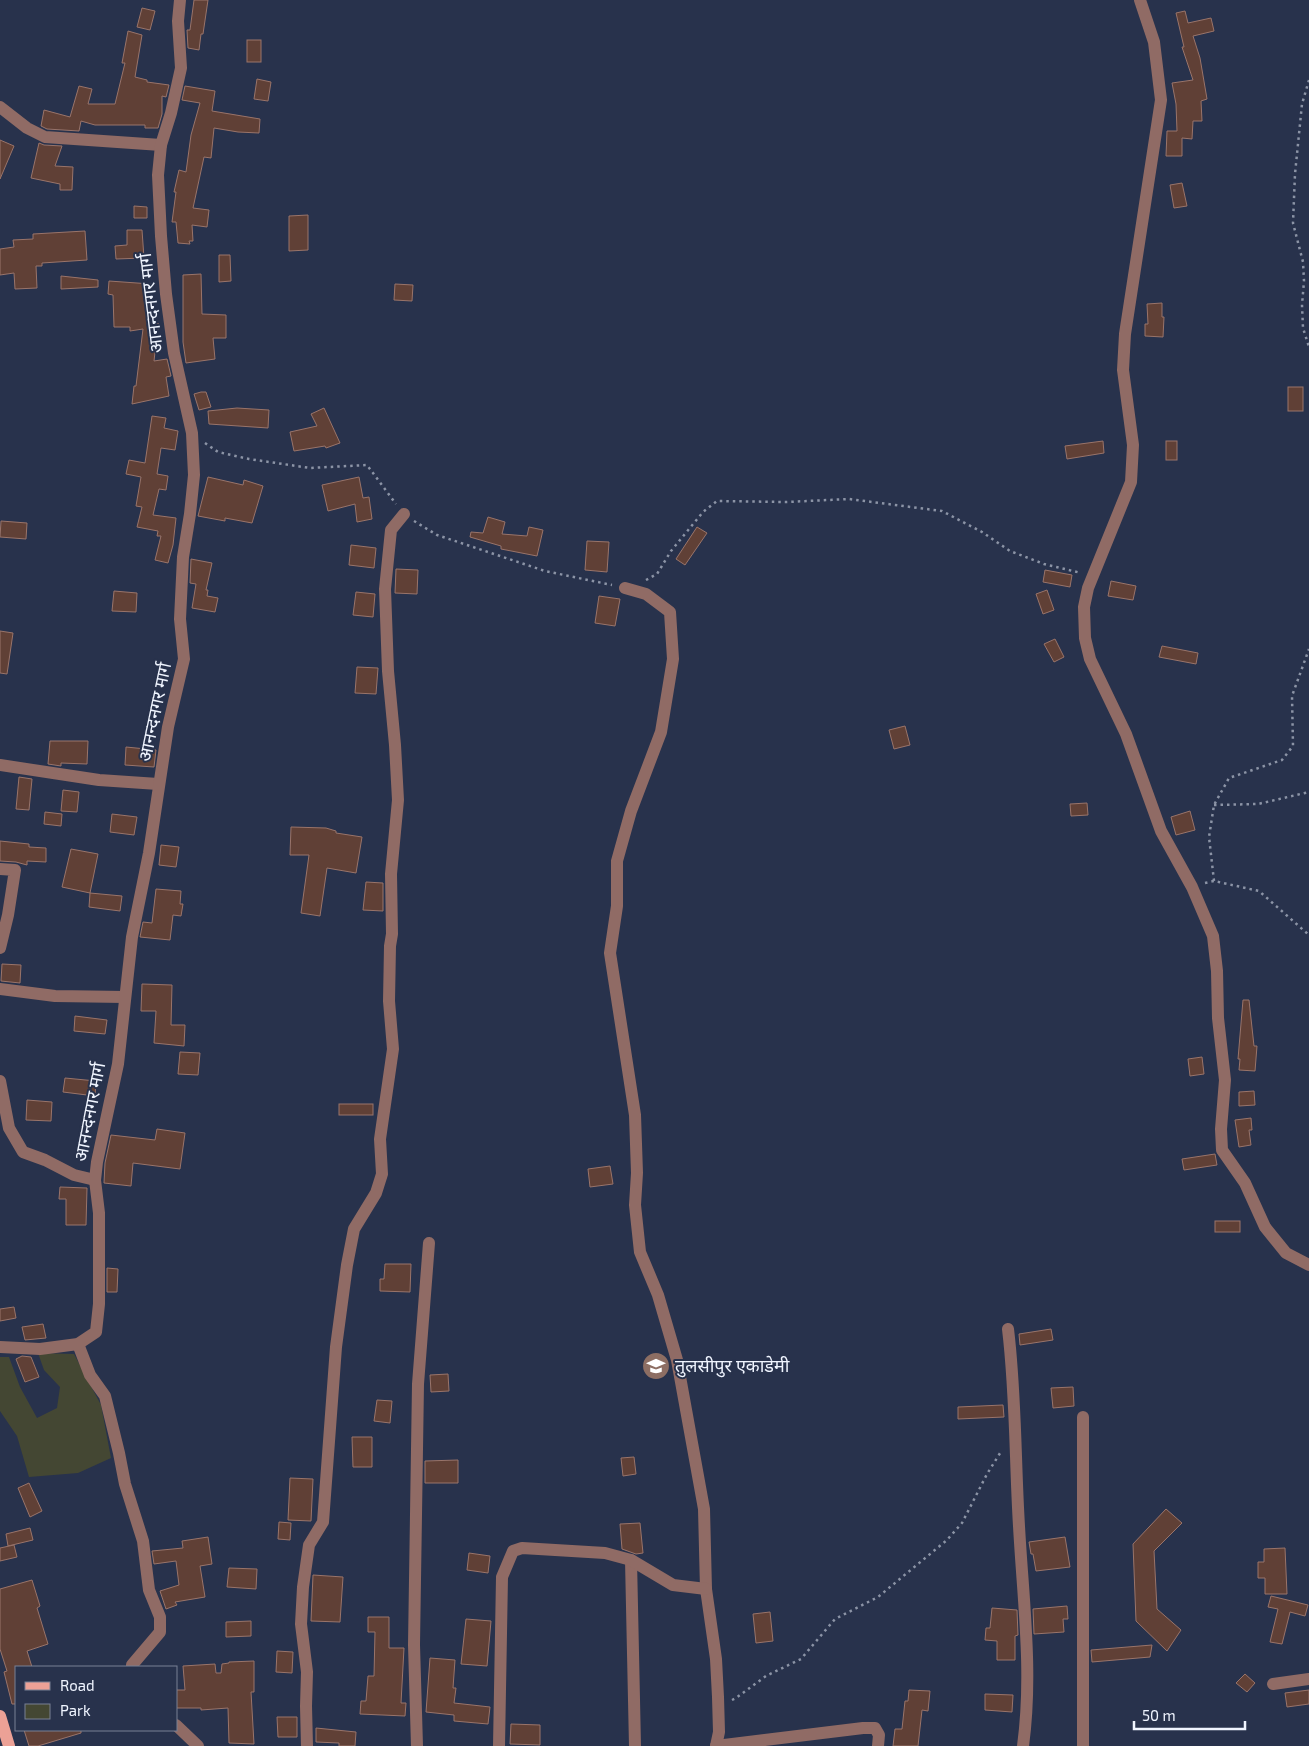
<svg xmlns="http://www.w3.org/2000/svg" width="1309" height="1746" font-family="'Exo 2','Noto Sans Devanagari',sans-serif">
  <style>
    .green { fill: #444733 }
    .building { fill: #604036; stroke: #99746a }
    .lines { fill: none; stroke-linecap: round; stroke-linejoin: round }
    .path { stroke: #8c94a6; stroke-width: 2.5; stroke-dasharray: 2.5 4; stroke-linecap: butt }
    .minor { stroke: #906b65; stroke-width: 12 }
    .major { stroke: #eca196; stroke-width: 12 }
    .labels { text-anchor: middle; stroke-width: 4; stroke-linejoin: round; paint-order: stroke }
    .street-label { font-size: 18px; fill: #f0f5ff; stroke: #28324c }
    .poi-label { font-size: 18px; fill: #f0f5ff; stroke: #28324c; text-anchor: start }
  </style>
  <rect width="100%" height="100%" fill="#28324c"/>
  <path class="green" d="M38,1353L74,1354L101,1405L111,1458L78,1473L29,1477L17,1436L0,1411V1357H9L20,1387L37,1418L57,1408L60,1387L44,1370Z"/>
  <g class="building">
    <path d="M194,0H208L203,34H201L199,50L188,48L187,30H190Z"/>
    <path d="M142,8L155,11L150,30L137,27Z"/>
    <path d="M1185,11L1188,23L1211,18L1214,31L1193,36L1200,58L1207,99L1201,101L1202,121H1193L1192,139L1182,138V156H1166L1167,131H1177L1176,104L1172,83L1193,80L1182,47H1184L1176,13Z"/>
    <path d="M128,31L142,35L135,77L147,80V82L169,85L166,97L162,96V114L158,128H145V125H95L81,121L79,131L47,129L41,126L44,110L70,117L79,86L92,89L88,104H115L125,63H122Z"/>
    <rect x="247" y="40" width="14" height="22"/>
    <path d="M257,79L271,82L268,101L254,99Z"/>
    <path d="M185,86L215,91L212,111L260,119L259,133L238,132L214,128L211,158L204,157L193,208L209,210L207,227L192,225L193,241H189L190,244L178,243L176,222H172L176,192H174L179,170L186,172L191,135L200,103L182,100Z"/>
    <path d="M0,140L14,146L0,179Z"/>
    <path d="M39,143L44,145L62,146L55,166L73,167L72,190H60V184L31,178Z"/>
    <path d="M1182,183L1187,206L1174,208L1170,185Z"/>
    <path d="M134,206L147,207V218H134Z"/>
    <path d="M308,215V250L289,251V216Z"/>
    <path d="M127,230H142L144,258L116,259L115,246L127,245Z"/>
    <path d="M85,231L87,260L42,263V266H36L37,288L15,289L14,273L0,275V249L14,247L13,240L33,239V234Z"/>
    <path d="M219,255H230L231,281L219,282Z"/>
    <path d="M201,274L202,314L226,315V338H213L215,359L186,363L183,342V275Z"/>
    <path d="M61,276L98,280V287L61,289Z"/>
    <path d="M109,281L151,284L150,322L159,324L153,351L155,352L154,361L167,359L171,376L166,377L169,396L132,404L134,386H136L143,329L130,331V327H114L113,295L108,294Z"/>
    <path d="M395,284L413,285L412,301L394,300Z"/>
    <path d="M1162,303V317H1164L1163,337L1145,336V324H1148L1147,304Z"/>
    <rect x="1288" y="387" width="15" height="24"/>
    <path d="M201,392H206L211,407L199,410L194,394Z"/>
    <path d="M237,408L269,410L268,428L209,424L208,411Z"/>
    <path d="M324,408L340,443L326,448L325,446L294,451L290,432L317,426L311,414Z"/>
    <path d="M152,416L166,418L164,428L178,431L175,450L161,448L157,474L168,476L166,490L159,489L153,515L176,518L173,545L168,563L155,560L161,536H157L158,531L137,527L142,507L136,506L141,477L126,474L129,460L145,463Z"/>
    <path d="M1103,441L1104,453L1067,459L1065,446Z"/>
    <rect x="1166" y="441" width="11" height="19"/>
    <path d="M208,477L243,485L244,480L263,486L252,523L225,518V521L198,516Z"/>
    <path d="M359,477L363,498L369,497L372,519L357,522L355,504L328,511L322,485Z"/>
    <path d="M488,517L505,522L502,534L527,536L529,527L543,530L537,556L501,549V546L470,537L471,532L483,533Z"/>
    <path d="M1,521L27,523L26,539L0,537Z"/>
    <path d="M697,527L707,533L685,565L676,559Z"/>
    <path d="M587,541L609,542L607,572L585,570Z"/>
    <path d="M351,545L376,548L374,568L349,565Z"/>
    <path d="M191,559L212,563L206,590H208L207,596L218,598L215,612L192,608L196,584L190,583Z"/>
    <path d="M396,569L418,570L417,594L395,593Z"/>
    <path d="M1045,570L1072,575L1070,587L1043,582Z"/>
    <path d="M1111,581L1136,586L1133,600L1108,596Z"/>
    <path d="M1047,590L1054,610L1043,614L1036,594Z"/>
    <path d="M114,591L137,593L136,612L112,611Z"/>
    <path d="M356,592L375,594L373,617L353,615Z"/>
    <path d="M599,596L620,599L615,626L595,623Z"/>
    <path d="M0,631L13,633L7,674L0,673Z"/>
    <path d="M1055,639L1064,657L1054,662L1044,644Z"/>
    <path d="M1162,646L1198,653L1196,664L1159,657Z"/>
    <path d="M357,667L378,668L376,694L355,693Z"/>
    <path d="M905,726L910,745L894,749L889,730Z"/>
    <path d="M50,741H88L87,764L61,763V766L48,764Z"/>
    <path d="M126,747L156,750L154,767L125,765Z"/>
    <path d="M19,777L32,779L29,810L16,809Z"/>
    <path d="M63,790L79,792L77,812L61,811Z"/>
    <path d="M1087,803L1088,815L1071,816L1070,804Z"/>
    <path d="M1190,811L1195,830L1176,835L1171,817Z"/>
    <path d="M45,812L62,814L61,826L44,824Z"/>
    <path d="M112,814L137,817L134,835L110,832Z"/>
    <path d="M291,827L326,828L336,831V833L362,837L356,873L327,868L320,916L301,913L309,855H290Z"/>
    <path d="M0,841L29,844V847L46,848V862L27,861V865L16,862L0,861Z"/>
    <path d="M161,845L179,847L176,867L159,865Z"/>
    <path d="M71,849L98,854L90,893L62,887Z"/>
    <path d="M366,882L383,883V911L363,910Z"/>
    <path d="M156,889L181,891L180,904H183L181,916L173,915L170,940L140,937L143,922L152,923Z"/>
    <path d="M90,893L122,896L120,911L89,907Z"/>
    <path d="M2,964L21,965L20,983L1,981Z"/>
    <path d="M142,984L172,985L171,1025H185L184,1046L154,1043L156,1011H141Z"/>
    <path d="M1243,1000H1249L1254,1046H1257L1255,1071L1239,1070L1240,1059H1238Z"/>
    <path d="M75,1016L107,1020L105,1034L74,1031Z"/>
    <path d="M180,1052L200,1053L198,1075L178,1074Z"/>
    <path d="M1202,1057L1204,1074L1190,1076L1188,1059Z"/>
    <path d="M65,1078L96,1081L95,1096L63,1092Z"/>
    <path d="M1254,1091L1255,1105L1239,1106V1092Z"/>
    <path d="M27,1100L52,1102L51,1121L26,1120Z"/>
    <rect x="339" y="1104" width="34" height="11"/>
    <path d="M1251,1118L1252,1130H1249L1251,1145L1239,1147L1235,1120Z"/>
    <path d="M157,1129L185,1133L180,1169L133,1163L131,1186L104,1183L105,1163L111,1135L155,1140Z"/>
    <path d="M1215,1154L1217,1165L1184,1170L1182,1159Z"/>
    <path d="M610,1166L613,1184L590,1187L588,1169Z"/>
    <path d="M60,1187L87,1188L86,1225H66V1199H59Z"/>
    <rect x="1215" y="1221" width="25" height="11"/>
    <path d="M385,1264H411L410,1292L380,1291V1279H384Z"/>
    <path d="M107,1268L118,1269L117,1292H107Z"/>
    <path d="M14,1307L16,1318L0,1321V1309Z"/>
    <path d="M43,1324L46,1338L25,1340L22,1327Z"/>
    <path d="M1051,1329L1053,1340L1020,1345L1019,1334Z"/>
    <path d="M22,1356L31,1357L39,1377L25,1382L16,1359Z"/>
    <path d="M448,1374L449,1391L431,1392L430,1375Z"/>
    <path d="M1073,1387L1074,1406L1053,1408L1051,1388Z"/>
    <path d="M377,1400L392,1401L390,1423L374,1421Z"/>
    <path d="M1003,1405L1004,1417L958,1419V1407Z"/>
    <path d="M352,1437H372V1467H353Z"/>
    <path d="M634,1457L636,1474L623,1476L621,1458Z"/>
    <path d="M458,1460V1483H425V1461Z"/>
    <path d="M290,1478L313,1479L311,1521L288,1520Z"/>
    <path d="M29,1483L42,1511L30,1517L18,1488Z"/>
    <path d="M1166,1509L1182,1523L1154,1551L1157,1609L1181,1630L1167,1651L1136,1621L1133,1544Z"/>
    <path d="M279,1522L291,1523L290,1540L278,1539Z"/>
    <path d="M640,1523L643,1553L636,1554L622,1549L620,1524Z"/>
    <path d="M30,1528L33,1540L8,1546L6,1534Z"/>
    <path d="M208,1537L212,1564L200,1566L205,1597L175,1602L177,1605L166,1609L160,1591L179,1585L176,1561L154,1564L152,1551L183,1548L182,1541Z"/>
    <path d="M1065,1537L1070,1567L1036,1571L1033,1554H1031L1029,1542Z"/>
    <path d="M14,1545L17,1557L0,1561V1548Z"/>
    <path d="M1285,1548L1287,1594H1265V1578H1258V1562H1264V1549Z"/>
    <path d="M469,1553L490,1556L488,1573L467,1570Z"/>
    <path d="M229,1568L257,1569L256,1589L227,1587Z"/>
    <path d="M313,1575L343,1577L340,1622L311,1621Z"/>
    <path d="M32,1580L40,1606L37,1608L48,1644L27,1651L32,1667H16V1704H12L4,1672L7,1671L0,1649V1589Z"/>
    <path d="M1271,1596L1308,1605L1305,1616L1290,1612L1282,1644L1270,1642L1278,1609L1268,1607Z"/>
    <path d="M1067,1606L1068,1619H1063L1064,1632L1034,1634L1033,1609Z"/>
    <path d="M992,1608L1017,1610L1018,1635L1015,1636V1660H997V1641L985,1640L986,1628H990Z"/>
    <path d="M770,1612L773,1641L756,1643L753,1614Z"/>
    <path d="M368,1617H389V1648H404L401,1703H406L405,1716L360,1714L361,1701H366L368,1676H374L375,1632H368Z"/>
    <path d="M466,1619L491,1621L487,1666L461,1664Z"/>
    <path d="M251,1621V1636L226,1637V1622Z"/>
    <path d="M1152,1645L1150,1657L1092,1662L1091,1650Z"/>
    <path d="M277,1651L293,1652L292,1673L276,1672Z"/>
    <path d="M430,1658L455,1660L453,1688H456L454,1703L490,1707L488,1724L454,1721V1715L426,1712Z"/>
    <path d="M254,1661V1692H251L254,1744L229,1743L228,1708L201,1710V1708H176V1690H185L183,1666L215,1664L216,1673H221L222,1664L229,1663V1662Z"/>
    <path d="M1245,1674L1255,1683L1247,1692L1236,1683Z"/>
    <path d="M909,1690L930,1691L928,1711L922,1710L918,1746H893L895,1729H902L905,1701H908Z"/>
    <path d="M1309,1690V1704L1287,1707L1285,1693Z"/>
    <path d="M985,1694L1013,1695L1012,1712L985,1710Z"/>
    <path d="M277,1717H297V1737H278Z"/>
    <path d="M511,1724L540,1725V1745L510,1744Z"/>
    <path d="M316,1728L356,1732L355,1746H339V1743L316,1742Z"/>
    <path d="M24,1730H81V1733L38,1746H29Z"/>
  </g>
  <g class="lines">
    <g class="path">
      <path d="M1309,80L1302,104L1295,174L1293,223L1303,262L1304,281L1302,305L1303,328L1309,347"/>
      <path d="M205,443L218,452L249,459L310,468L367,465L396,504"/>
      <path d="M414,521L437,535L545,571L612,585"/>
      <path d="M646,580L657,574L671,551L703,512L717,501L786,502L849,499L942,511L982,532L1010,551L1044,564L1081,573"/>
      <path d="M1214,805L1258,804L1309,792"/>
      <path d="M1214,881L1209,837L1214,805L1229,778L1282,760L1293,746L1292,696L1309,649"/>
      <path d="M1205,883L1214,881L1259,891L1309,935"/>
      <path d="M732,1700L736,1698L766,1676L801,1659L835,1619L878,1597L947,1540L962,1523L987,1474L1002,1450"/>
    </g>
    <g class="minor">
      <path d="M1140,0L1154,42L1161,100L1125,334L1123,370L1133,445L1131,482L1088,588L1084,607L1085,638L1090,659L1126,734L1161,831L1192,887L1213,936L1217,971L1218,1018L1225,1080L1221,1129L1222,1150L1245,1183L1265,1227L1286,1253L1309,1265"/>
      <path d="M0,107L27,128L45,137L161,145"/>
      <path d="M625,588L646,594L670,612L673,659L661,732L631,811L617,861V906L610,953L635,1115L637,1173L635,1205L640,1252L658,1295L677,1360L704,1509L706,1589L716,1659L718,1697L719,1732L716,1746"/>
      <path d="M0,765L99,780L158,784"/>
      <path d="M0,869L15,870L8,915L0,948"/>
      <path d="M0,989L55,996L125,997"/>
      <path d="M0,1081L9,1128L23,1152L45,1160L74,1175L95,1180"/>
      <path d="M1008,1329C1016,1395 1015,1461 1019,1526C1023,1600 1033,1673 1023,1746"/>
      <path d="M78,1344L90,1375L105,1396L119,1453L125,1484L143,1541L149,1590L160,1617V1632L132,1665V1667"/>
      <path d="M0,1347L40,1349L78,1344L96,1332L99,1304V1213L95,1180L97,1162L118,1064L132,937L149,853L168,727L184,659L180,619L183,557L190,514L194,475L192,433L174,353L166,294L161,236L158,175L161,145L171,113L181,68L178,21L180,0"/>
      <path d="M631,1560L635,1746"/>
      <path d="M1273,1684L1309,1679"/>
      <path d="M176,1725L198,1746"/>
      <path d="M307,1746L306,1706L307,1672L301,1624L303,1587L309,1545L323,1522L336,1347L347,1265L354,1229L376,1193L382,1174L380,1139L393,1049L389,1001L390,946L392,934L391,874L398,800L395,745L388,671L385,589L391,530L404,514"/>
      <path d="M417,1746L414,1645L418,1384L429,1243"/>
      <path d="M499,1746L502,1577L513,1551L522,1548L605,1553L631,1560L673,1585L706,1589"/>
      <path d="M716,1746L863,1728H875L879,1735L878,1746"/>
      <path d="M1083,1746V1417"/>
    </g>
    <path class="major" d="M0,1716L9,1746"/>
  </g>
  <defs>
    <g id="school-disc" transform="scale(1.4375)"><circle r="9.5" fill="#8d6e63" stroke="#28324c"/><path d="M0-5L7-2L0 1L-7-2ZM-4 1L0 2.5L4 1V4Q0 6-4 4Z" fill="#fff"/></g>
  </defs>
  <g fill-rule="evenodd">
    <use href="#school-disc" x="656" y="1366"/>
  </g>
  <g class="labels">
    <g class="street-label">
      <text transform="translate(151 303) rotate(-97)" y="6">आनन्दनगर मार्ग</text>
      <text transform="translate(155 712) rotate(-78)" y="6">आनन्दनगर मार्ग</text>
      <text transform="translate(90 1112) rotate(-79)" y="6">आनन्दनगर मार्ग</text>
    </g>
    <g class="poi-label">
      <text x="675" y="1372">तुलसीपुर एकाडेमी</text>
    </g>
  </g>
  <rect x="15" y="1666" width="162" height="65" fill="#28324c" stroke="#788094"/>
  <rect x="25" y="1682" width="25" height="8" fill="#eca196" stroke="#788094"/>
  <text x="60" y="1691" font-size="15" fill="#f0f5ff">Road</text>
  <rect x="25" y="1704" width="25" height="15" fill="#444733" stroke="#788094"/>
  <text x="60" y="1716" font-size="15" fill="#f0f5ff">Park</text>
  <path d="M1134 1721v8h111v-8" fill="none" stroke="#f0f5ff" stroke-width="2.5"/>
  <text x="1142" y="1721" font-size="15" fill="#f0f5ff" stroke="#28324c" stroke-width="4" paint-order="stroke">50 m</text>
</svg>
